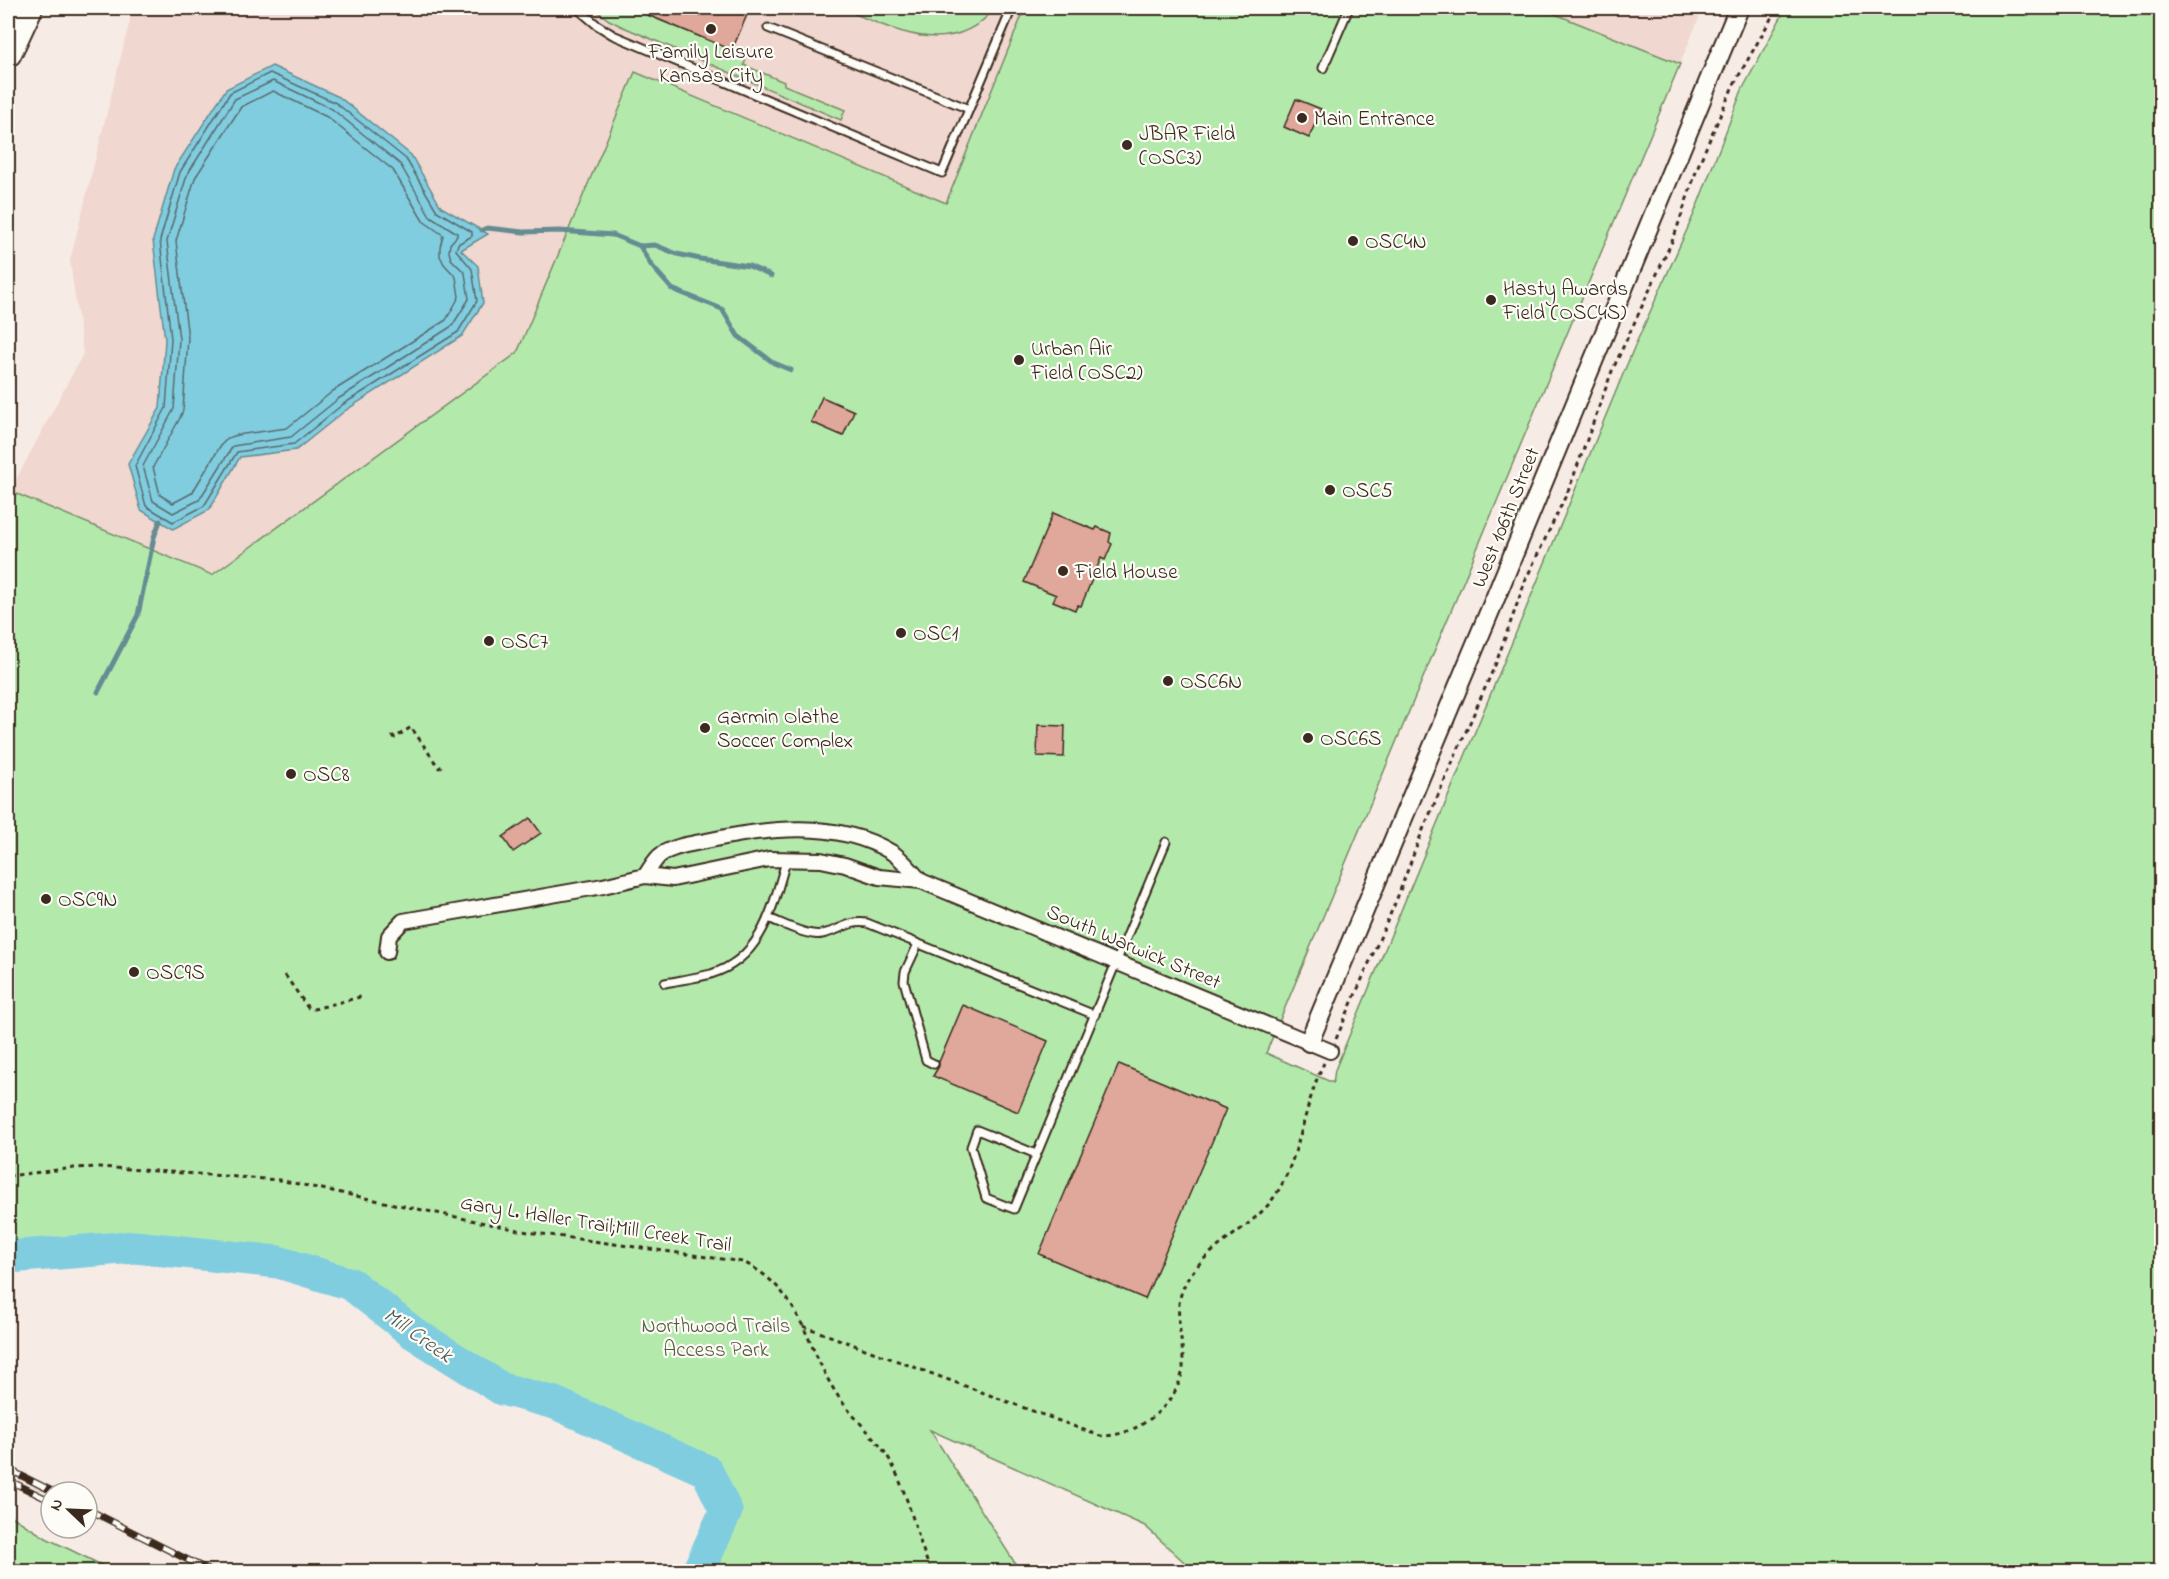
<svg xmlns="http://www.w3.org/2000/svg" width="2169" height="1579" font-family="'Indie Flower',sans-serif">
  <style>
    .built { fill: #f0d7cf }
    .green { fill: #b3eaac; stroke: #778a65; stroke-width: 1.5 }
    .water { fill: #81cde0; stroke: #658c92; stroke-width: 1.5 }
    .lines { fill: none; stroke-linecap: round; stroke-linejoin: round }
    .shore { stroke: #576b6c; stroke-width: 1.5 }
    .stream { stroke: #658c92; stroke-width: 5 }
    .river { stroke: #81cde0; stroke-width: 33 }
    .building { fill: #e0a79b; stroke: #3b2a1e; stroke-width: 1.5 }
    .service-casing { stroke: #3b2a1e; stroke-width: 11 }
    .minor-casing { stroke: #3b2a1e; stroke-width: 18 }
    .tertiary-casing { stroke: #3b2a1e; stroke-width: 22 }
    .motorway-casing { stroke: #3b2a1e; stroke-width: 30 }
    .path { stroke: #3b2a1e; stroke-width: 3; stroke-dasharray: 4.5 4.5; stroke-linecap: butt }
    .service { stroke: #fdfcf7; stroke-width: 7 }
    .minor { stroke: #fdfcf7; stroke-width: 14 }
    .tertiary { stroke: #fdfcf7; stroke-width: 18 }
    .motorway { stroke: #fdfcf7; stroke-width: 26 }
    .rail-casing { stroke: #3b2a1e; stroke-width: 7 }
    .rail { stroke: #fdfcf7; stroke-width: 4.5; stroke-dasharray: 14; stroke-linecap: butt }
    .poi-dot { fill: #3b2a1e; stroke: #fdfcf7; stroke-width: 2 }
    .labels { text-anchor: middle; stroke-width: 4.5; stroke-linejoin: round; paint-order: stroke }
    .poi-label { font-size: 21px; fill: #3b2a1e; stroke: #fdfcf7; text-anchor: start }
    .street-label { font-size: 21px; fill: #3b2a1e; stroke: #fdfcf7 }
    .park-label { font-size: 21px; fill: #595a42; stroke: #fdfcf7 }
    .water-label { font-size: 22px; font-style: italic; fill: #505b58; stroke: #fdfcf7 }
  </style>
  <rect width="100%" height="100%" fill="#f7ebe5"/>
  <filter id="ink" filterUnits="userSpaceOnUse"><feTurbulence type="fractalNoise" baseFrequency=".0167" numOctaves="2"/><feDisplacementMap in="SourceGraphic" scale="12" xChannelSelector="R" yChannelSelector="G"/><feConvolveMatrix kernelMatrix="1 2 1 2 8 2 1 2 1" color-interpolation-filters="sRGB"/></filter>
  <g filter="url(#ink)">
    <g class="built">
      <path d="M133,8H1025L946,203L635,73L517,353L212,575L10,491L83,354L70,261Z"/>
      <path d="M1540,8H1703L1680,64Z"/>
    </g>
    <g class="green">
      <path d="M593,8H630L747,56L744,65L784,82V85L845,110L841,120L621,26L609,20Z"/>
      <path d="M841,8H995C951,61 892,29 841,8Z"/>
      <path d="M1025,8H1540L1680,64L1266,1053L1333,1083L1335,1070L1633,350L1694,214L1742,90L1786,8H2161V1571H1194L1145,1526L930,1430L1020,1571H698L726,1511L707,1471L555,1403L502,1389L412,1332L351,1284L278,1262L135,1247L8,1257V497L10,491L212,575L517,353L635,72L946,203Z"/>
      <path d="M8,1514L46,1538L114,1571H8Z"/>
    </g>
    <path class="water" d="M272,66L339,97L411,155L441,207L488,234L461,250L478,266L483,303L462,336L346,410L296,450L240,457L209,510L173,529L141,510L128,464L160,408L165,340L153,240L174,169L226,89Z"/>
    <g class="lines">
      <g class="shore">
        <path d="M270,73L336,103L406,159L437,211L472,232V236L458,244L456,250L472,269L477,301L458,332L342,405L294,444L237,452L204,506L173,522L146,506L135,466L166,408L171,339L160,240L180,172L230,93Z"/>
        <path d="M273,81L332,109L400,164L430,216L457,233V236L450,244L449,252L451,259L465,273L469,299L452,326L338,399L291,437L233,446L199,500L173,513L153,501L143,466L174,409L179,339L167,241L187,175L235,99Z"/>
        <path d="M273,91L327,117L393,170L423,221L443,235L440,247V256L444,264L456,277L459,297L446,320L333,391L287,428L237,435L228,438L221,445L192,493L173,503L160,495L153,467L180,418L183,410L188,338L176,241L195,178L241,107Z"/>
      </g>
      <g class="stream">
        <path d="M482,230L487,228L523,232L560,231L613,235L640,246L655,245L677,254L700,259L749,266L771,276"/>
        <path d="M640,246L651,265L672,289L722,309L738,336L774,363L791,370"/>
        <path d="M98,692L138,615L154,537L160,521"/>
      </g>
      <path class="river" d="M8,1257L135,1247L278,1262L351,1284L412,1332L502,1389L555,1403L707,1471L726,1511L698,1572"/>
    </g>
    <g class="building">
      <path d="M631,8H750L732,50Z"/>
      <path d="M1296,99L1321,109L1309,138L1284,127Z"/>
      <path d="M822,397L854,411L843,436L811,422Z"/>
      <path d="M1053,513L1095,530L1097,527L1111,533L1109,542L1112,544L1105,560L1101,558L1081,606L1078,605L1075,610L1053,601L1056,595L1024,582Z"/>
      <path d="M1038,725L1065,726L1064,757L1037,756Z"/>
      <path d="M530,818L541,833L513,852L503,837Z"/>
      <path d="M963,1005L1048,1041L1018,1112L933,1076L939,1066V1062Z"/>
      <path d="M1119,1064L1226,1109L1145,1299L1039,1254Z"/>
    </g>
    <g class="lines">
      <g class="service-casing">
        <g id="service">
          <path d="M577,8L597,25L613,35L942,173L1012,8"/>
          <path d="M768,28L969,109"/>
          <path d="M1323,68L1349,8"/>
          <path d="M768,918C782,923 808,937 822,934C840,931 848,920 867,923L1095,1015"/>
          <path d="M918,944L905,972L904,981L926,1060L934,1064"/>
          <path d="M665,983C680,980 696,978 711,974C764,958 773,904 787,858"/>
          <path d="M1036,1154L977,1130L971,1147L986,1198L1014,1209L1166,842"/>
        </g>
      </g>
      <g class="minor-casing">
        <g id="minor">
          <path d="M645,876C650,869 655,858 662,854C674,846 692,844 706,841C766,828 836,819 891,852C902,858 912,872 921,881"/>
          <path d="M387,952L389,936L403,921L603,886L645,876L673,879L769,859L821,860L845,865L879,877L921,881L1330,1051"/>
        </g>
      </g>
      <g class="tertiary-casing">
        <path id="tertiary" d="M1309,1042L1494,601L1739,8"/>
      </g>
      <g class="motorway-casing">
        <path id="motorway" d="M8,53L29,8"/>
      </g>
      <g class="path">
        <path d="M392,735L395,738L411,727L439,768L444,765"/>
        <path d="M285,975L308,1008L314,1009L364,996"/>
        <path d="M1336,1039L1396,901L1422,832L1496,663L1526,579L1569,489L1612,371L1674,237L1698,166L1733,86L1777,8"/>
        <path d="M8,1176L74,1168L100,1167L279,1180L528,1232L743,1262C803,1291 805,1347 838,1396C854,1420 879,1439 892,1464C909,1498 917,1537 931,1572"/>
        <path d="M803,1326L1100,1436C1137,1437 1178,1405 1183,1368C1184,1346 1177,1325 1179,1304C1185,1255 1246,1235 1272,1200C1300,1163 1303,1105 1324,1063"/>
      </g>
      <use href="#service" class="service"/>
      <use href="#minor" class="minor"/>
      <use href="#tertiary" class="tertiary"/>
      <use href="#motorway" class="motorway"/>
      <g class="rail-casing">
        <g id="rail">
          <path d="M8,1469L54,1492"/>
          <path d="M8,1480L51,1501"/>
          <path d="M87,1509L212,1572"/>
        </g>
      </g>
      <use href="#rail" class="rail"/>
    </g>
  </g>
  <g class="poi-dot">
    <circle cx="711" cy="29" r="6"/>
    <circle cx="1302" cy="118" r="6"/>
    <circle cx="1127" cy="145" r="6"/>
    <circle cx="1353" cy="241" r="6"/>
    <circle cx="1491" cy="300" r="6"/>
    <circle cx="1019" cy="360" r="6"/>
    <circle cx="1330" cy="490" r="6"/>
    <circle cx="1063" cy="571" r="6"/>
    <circle cx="901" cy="633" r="6"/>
    <circle cx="489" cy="641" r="6"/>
    <circle cx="1168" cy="681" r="6"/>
    <circle cx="705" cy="728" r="6"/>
    <circle cx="1308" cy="738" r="6"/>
    <circle cx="291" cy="774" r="6"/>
    <circle cx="46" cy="899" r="6"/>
    <circle cx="134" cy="972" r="6"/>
  </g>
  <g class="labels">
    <g class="poi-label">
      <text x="711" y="58" text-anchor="middle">Family Leisure<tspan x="711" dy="24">Kansas City</tspan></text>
      <text x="1314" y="125">Main Entrance</text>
      <text x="1139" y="140">JBAR Field<tspan x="1139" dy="24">(OSC3)</tspan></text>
      <text x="1365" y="248">OSC4N</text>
      <text x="1503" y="295">Hasty Awards<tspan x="1503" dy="24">Field (OSC4S)</tspan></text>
      <text x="1031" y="355">Urban Air<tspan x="1031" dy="24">Field (OSC2)</tspan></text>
      <text x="1342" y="497">OSC5</text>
      <text x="1075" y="578">Field House</text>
      <text x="913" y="640">OSC1</text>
      <text x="501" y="648">OSC7</text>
      <text x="1180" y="688">OSC6N</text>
      <text x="717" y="723">Garmin Olathe<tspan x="717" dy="24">Soccer Complex</tspan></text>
      <text x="1320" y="745">OSC6S</text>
      <text x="303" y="781">OSC8</text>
      <text x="58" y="906">OSC9N</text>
      <text x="146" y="979">OSC9S</text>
    </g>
    <g class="street-label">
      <text transform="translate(1505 517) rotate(-68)" y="7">West 106th Street</text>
      <text transform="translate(1134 946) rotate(23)" y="7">South Warwick Street</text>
      <text transform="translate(596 1223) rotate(9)" y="7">Gary L. Haller Trail;Mill Creek Trail</text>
    </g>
    <g class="park-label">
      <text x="716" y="1332">Northwood Trails<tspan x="716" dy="24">Access Park</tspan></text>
    </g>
    <g class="water-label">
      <text transform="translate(419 1334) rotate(35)" y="8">Mill Creek</text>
    </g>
  </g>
  <rect width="2169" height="1579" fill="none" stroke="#fdfcf7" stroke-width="30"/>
  <rect x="15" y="15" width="2139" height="1549" fill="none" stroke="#3b2a1e" stroke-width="2" filter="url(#ink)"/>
  <g transform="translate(69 1510) rotate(293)"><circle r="28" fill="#fdfcf7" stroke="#afa8a0" stroke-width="1.5"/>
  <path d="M0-4.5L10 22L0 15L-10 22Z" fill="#3b2a1e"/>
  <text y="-9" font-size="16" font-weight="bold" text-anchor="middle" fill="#3b2a1e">N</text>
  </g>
</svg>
